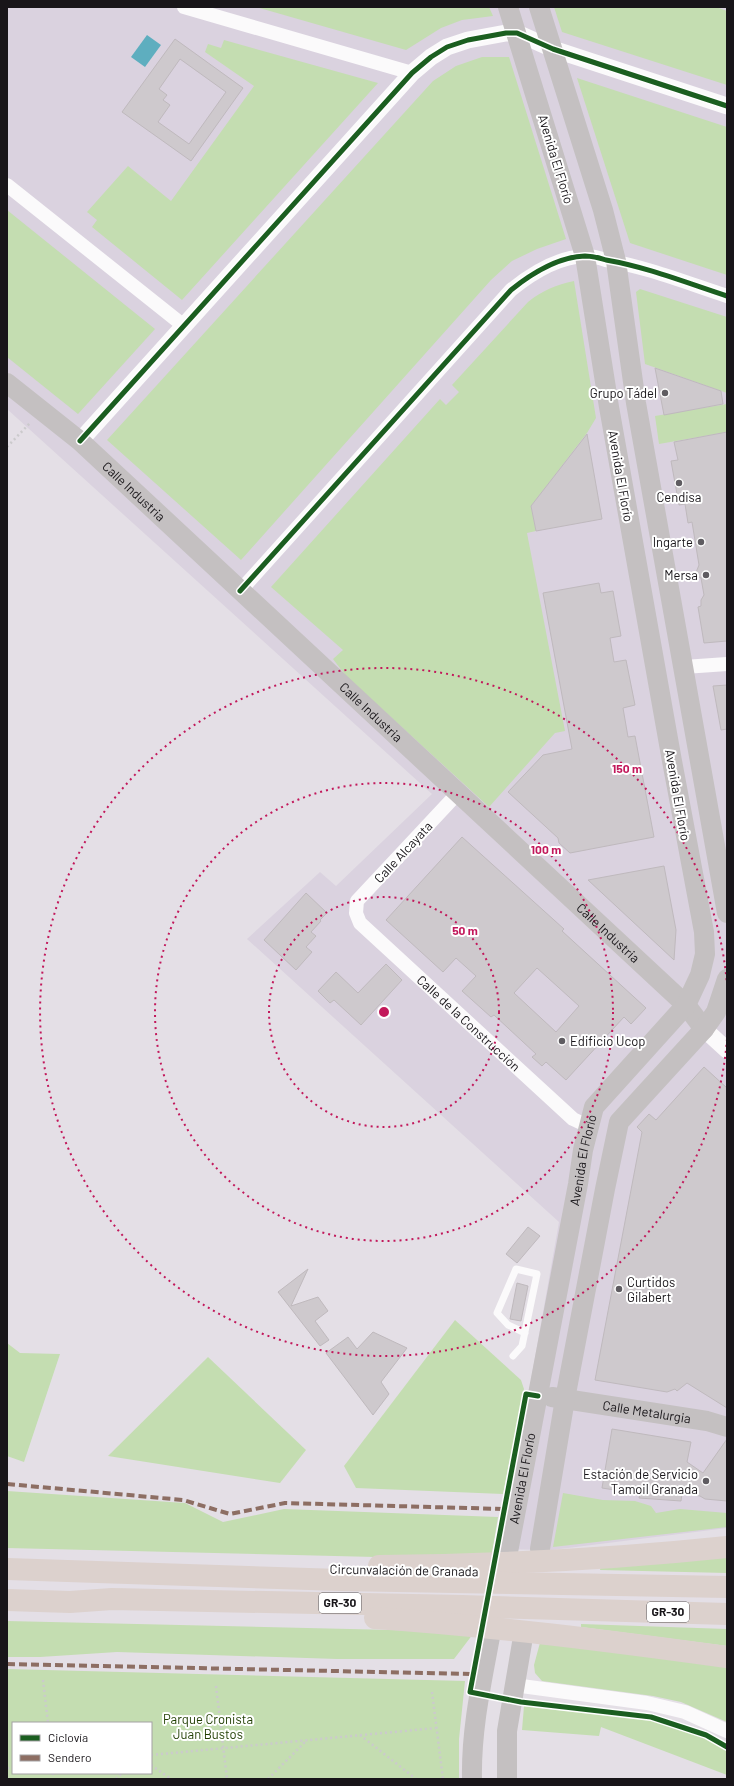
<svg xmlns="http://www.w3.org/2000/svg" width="734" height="1786" font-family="Barlow,sans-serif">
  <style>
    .built { fill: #dad2df }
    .green { fill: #c4ddb1; fill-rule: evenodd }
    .water { fill: #5eaebf }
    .building { fill: #cec9cd; stroke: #bfb9bd; fill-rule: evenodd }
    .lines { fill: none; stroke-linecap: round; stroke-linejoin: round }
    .path { stroke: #cbcacc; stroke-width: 2.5; stroke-dasharray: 2 3; stroke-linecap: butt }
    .service { stroke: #fbfafb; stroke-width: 7 }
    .minor { stroke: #fbfafb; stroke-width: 14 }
    .tertiary { stroke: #fbfafb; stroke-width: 17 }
    .secondary { stroke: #c4c0c1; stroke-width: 20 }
    .motorway { stroke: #dcd1cd; stroke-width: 22 }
    .quiet { stroke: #8d6e63; stroke-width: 4; stroke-dasharray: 8 4; stroke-linecap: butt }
    .cycleway-casing { stroke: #fff; stroke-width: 8 }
    .cycleway { stroke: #1b5e20; stroke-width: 5 }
    .ring { fill: none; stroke: #c2185b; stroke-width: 2; stroke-dasharray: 2 4 }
    .poi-dot { fill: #5f5c61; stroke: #fff; stroke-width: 1.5 }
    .labels { text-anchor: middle; stroke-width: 4; stroke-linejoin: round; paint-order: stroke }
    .shield { fill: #fff; stroke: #5d5b5e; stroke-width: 1 }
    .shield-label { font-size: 12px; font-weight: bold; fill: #181519 }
    .street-label { font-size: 13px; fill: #181519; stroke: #fff }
    .poi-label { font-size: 13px; fill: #181519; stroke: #fff; text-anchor: end }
    .park-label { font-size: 13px; fill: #1f3d00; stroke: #fff }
    .centre { fill: #c2185b; stroke: #fff; stroke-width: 2 }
    .ring-label { font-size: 12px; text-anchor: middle; font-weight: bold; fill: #c2185b; stroke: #fff; stroke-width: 4; stroke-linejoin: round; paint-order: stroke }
  </style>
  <rect width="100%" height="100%" fill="#e4dfe6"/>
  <path class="built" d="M7,7H727V1528L552,1550L501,1549L559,1222L247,939L320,872L336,886L432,794L7,409Z"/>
  <g class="green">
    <path d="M256,7H489L493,16L462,20L441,28L406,50Z"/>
    <path d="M554,7H716L727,11V85L562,32Z"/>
    <path d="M224,40L378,83L182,300L92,227L97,220L87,212L128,166L171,201L254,86L205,52L208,44L221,48Z"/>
    <path d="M482,57H509L566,239L537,249L512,261L491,280L241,560L107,440L433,81L456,66Z"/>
    <path d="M577,78L727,127V275L630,243Z"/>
    <path d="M7,210L155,329L78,414L7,357Z"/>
    <path d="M574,281L596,418L587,433L531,506L536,531L527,533L565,731L555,733L489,807L346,676L333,659L343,650L271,587L440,399L446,405L459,392L452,385L528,302C543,290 556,285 574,281Z"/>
    <path d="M640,289L727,317V393L645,364L636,292Z"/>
    <path d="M727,404V432L659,444L655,416Z"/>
    <path d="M455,1320L521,1380L524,1389L503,1494L356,1488L344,1466Z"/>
    <path d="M7,1343L20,1353L60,1354L24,1462L7,1456Z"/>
    <path d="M208,1357L306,1450L280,1483L108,1456Z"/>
    <path d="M7,1491L185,1503L223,1522L284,1509L498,1517L492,1553L416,1558L7,1548Z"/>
    <path d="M563,1493L603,1500L635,1501L651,1506L656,1513L680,1509L727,1513V1527L553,1547Z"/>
    <path d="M727,1556V1573L600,1570L601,1566Z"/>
    <path d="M7,1621L435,1631L473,1634L454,1659H337L117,1652L40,1657H7Z"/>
    <path d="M581,1624L727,1629V1646L581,1627Z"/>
    <path d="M541,1639L727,1667V1722L681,1702L653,1696L542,1681L535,1673L534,1665Z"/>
    <path d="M7,1669L465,1681L459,1739V1779H7ZM13,1723H151V1773H13Z"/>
    <path d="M524,1706L650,1720L705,1738L727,1750V1775L601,1727L599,1736L522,1730Z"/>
  </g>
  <path class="water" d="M147,35L161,45L145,67L131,57Z"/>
  <g class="building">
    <path d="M175,39L243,88L191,161L122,112ZM180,59L226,92L189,144L158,122L170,105L163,100L167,95L159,89Z"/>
    <path d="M655,368L721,391L723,404L664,415Z"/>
    <path d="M727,432V641L704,643L698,607L701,606V600L704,595L701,578L695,575L699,565L692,522L688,523L685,504L679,505L671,461L678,460L674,442Z"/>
    <path d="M587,434L602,519L536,531L531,506Z"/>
    <path d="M599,583L601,593L613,591L621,636L610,638L614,662L626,660L635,705L623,708L628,737L635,736L654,837L570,853L559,843L558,838L508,792L543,755L572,749L543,593Z"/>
    <path d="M727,685V729L721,730L713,686Z"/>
    <path d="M462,837L564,929L562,931L646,1008L631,1024L624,1017L566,1080L546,1062L542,1066L532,1057L536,1054L494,1015L491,1017L462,991L476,976L456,958L443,972L386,920ZM537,968L579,1006L556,1032L514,993Z"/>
    <path d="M664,866L676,930L674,960L588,880Z"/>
    <path d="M306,893L327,913L320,920L321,921L311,932L316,936L306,947L312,952L296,970L264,940Z"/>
    <path d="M386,964L402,980L361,1025L334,1000L330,1003L318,991L336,972L358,993Z"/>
    <path d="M704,1067L727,1088V1408L687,1383L677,1391L675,1389L667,1392L595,1380L642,1132L637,1127L649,1114L656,1120Z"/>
    <path d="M528,1227L540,1236L517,1263L506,1254Z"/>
    <path d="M308,1269L291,1306L318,1297L328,1311L315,1321L329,1340L320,1346L278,1292Z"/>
    <path d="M517,1283L528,1286L521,1321L510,1319Z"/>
    <path d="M373,1332L407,1348L381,1382L389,1394L373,1415L326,1353L348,1337L357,1349Z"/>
    <path d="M612,1429L691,1442L687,1462L703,1473L727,1439V1501L705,1499L700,1496L682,1493L681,1501L639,1498L640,1494L602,1488Z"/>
  </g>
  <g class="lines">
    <g class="path">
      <path d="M7,447L30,423"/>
      <path d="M43,1680L48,1723"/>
      <path d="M216,1686L227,1779"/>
      <path d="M432,1692L443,1779"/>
      <path d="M360,1735L416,1779"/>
      <path d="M151,1755L436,1728"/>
      <path d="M151,1765L171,1779"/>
      <path d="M7,1768H13"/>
      <path d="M53,1773V1779"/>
      <path d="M116,1779L122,1773"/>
      <path d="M268,1779L307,1740"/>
    </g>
    <path class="service" d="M513,1356L522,1346L537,1274L516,1269L497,1313L508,1325L525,1333"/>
    <g class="minor">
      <path d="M184,7L412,73"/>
      <path d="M7,185L184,326"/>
      <path d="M240,591L511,290C532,273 557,257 585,256C592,256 600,258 606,260C647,267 687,283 727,296"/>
      <path d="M684,667L727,664"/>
      <path id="s1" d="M457,794L357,901L356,913L360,923L573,1119L588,1126"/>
      <path d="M514,1685L647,1703L685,1712L727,1731"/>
    </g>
    <g class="tertiary">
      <path d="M80,441L412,73L431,57L447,47L468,40L506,33H517L553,49L727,106"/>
      <path d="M704,1029L727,1050"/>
    </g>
    <g class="secondary">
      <path d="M539,7L603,210L616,261L636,403L727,913"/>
      <path id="s2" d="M7,383L80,441L686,1005L704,1029"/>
      <path id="s3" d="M552,1397L707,1421L727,1427"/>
      <path d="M540,1549L565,1399L605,1189L619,1122L704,1029L716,1012L727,979"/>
      <path id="s4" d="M508,1552L578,1184L583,1150L594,1107L686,1005L700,975L705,954L704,932L672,761L609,407L585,256L508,7"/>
      <path d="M472,1779C471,1731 481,1685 490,1637"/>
      <path d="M507,1779V1731L522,1643"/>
    </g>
    <g class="motorway">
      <path d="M379,1566C495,1565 612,1559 727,1547"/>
      <path d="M7,1569L340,1580L727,1587"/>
      <path d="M7,1600L70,1602L112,1599L462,1606L727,1614"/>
      <path d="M375,1618C493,1626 610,1641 727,1657"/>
    </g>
    <g class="quiet">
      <path d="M7,1484L183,1500L230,1514L285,1503L503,1509"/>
      <path d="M7,1664L473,1674"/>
    </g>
    <g class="cycleway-casing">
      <g id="cycleway">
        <path d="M80,441L412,73L431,57L447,47L468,40L506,33H517L553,49L727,106"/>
        <path d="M240,591L511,290C532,273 557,257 585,256C592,256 600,258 606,260C647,267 687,283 727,296"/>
        <path d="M538,1396L526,1394L470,1692L521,1702L651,1717L706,1735L727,1747"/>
      </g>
    </g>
    <use href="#cycleway" class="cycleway"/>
  </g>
  <g class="ring">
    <circle cx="384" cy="1012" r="115"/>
    <circle cx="384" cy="1012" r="229"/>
    <path d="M727 1039A344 344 0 1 1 727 985"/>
  </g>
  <g class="poi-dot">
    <circle cx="665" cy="393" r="4"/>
    <circle cx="679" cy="483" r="4"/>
    <circle cx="701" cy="542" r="4"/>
    <circle cx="706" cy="575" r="4"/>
    <circle cx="562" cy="1041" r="4"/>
    <circle cx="619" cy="1289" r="4"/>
    <circle cx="706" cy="1481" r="4"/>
  </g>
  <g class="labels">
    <g class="shield">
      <rect x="319" y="1593" width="42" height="20" rx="3"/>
      <rect x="647" y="1602" width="42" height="20" rx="3"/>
    </g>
    <g class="shield-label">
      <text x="340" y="1607">GR-30</text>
      <text x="668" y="1616">GR-30</text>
    </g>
    <g class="street-label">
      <text transform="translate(556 159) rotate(73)" y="5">Avenida El Florío</text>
      <text transform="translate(621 476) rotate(80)" y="5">Avenida El Florío</text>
      <text dy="5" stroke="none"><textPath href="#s2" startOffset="167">Calle Industria</textPath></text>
      <text dy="5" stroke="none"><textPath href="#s2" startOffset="491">Calle Industria</textPath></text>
      <text transform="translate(678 795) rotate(80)" y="5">Avenida El Florío</text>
      <text transform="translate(403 852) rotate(-47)" y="5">Calle Alcayata</text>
      <text dy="5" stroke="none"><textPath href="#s2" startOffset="815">Calle Industria</textPath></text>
      <text dy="5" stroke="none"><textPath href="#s1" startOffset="317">Calle de la Construcción</textPath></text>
      <text dy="5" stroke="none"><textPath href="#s4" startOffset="399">Avenida El Florío</textPath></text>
      <text dy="5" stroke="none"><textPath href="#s3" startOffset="96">Calle Metalurgia</textPath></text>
      <text dy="5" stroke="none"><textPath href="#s4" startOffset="75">Avenida El Florío</textPath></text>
      <text transform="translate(404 1570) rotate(1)" y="5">Circunvalación de Granada</text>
    </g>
    <g class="poi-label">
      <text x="657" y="398">Grupo Tádel</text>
      <text x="679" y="502" text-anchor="middle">Cendisa</text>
      <text x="693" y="547">Ingarte</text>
      <text x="698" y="580">Mersa</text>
      <text x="570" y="1046" text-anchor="start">Edificio Ucop</text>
      <text x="627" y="1287" text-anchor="start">Curtidos<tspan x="627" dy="15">Gilabert</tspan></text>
      <text x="698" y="1479">Estación de Servicio<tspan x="698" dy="15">Tamoil Granada</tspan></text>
    </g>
    <g class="park-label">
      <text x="208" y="1724">Parque Cronista<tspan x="208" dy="15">Juan Bustos</tspan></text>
    </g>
  </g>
  <circle cx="384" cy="1012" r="6" class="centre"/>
  <g class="ring-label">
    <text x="627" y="773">150 m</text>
    <text x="546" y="854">100 m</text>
    <text x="465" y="935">50 m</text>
  </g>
  <rect width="734" height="1786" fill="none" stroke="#181519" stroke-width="16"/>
  <rect x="12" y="1722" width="140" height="52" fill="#ffffff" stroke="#a3a1a3"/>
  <rect x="20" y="1735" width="20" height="6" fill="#1b5e20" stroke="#a3a1a3"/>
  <text x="48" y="1742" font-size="12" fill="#181519">Ciclovía</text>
  <rect x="20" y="1755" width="20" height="6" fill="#8d6e63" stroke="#a3a1a3"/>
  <text x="48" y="1762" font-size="12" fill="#181519">Sendero</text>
</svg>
